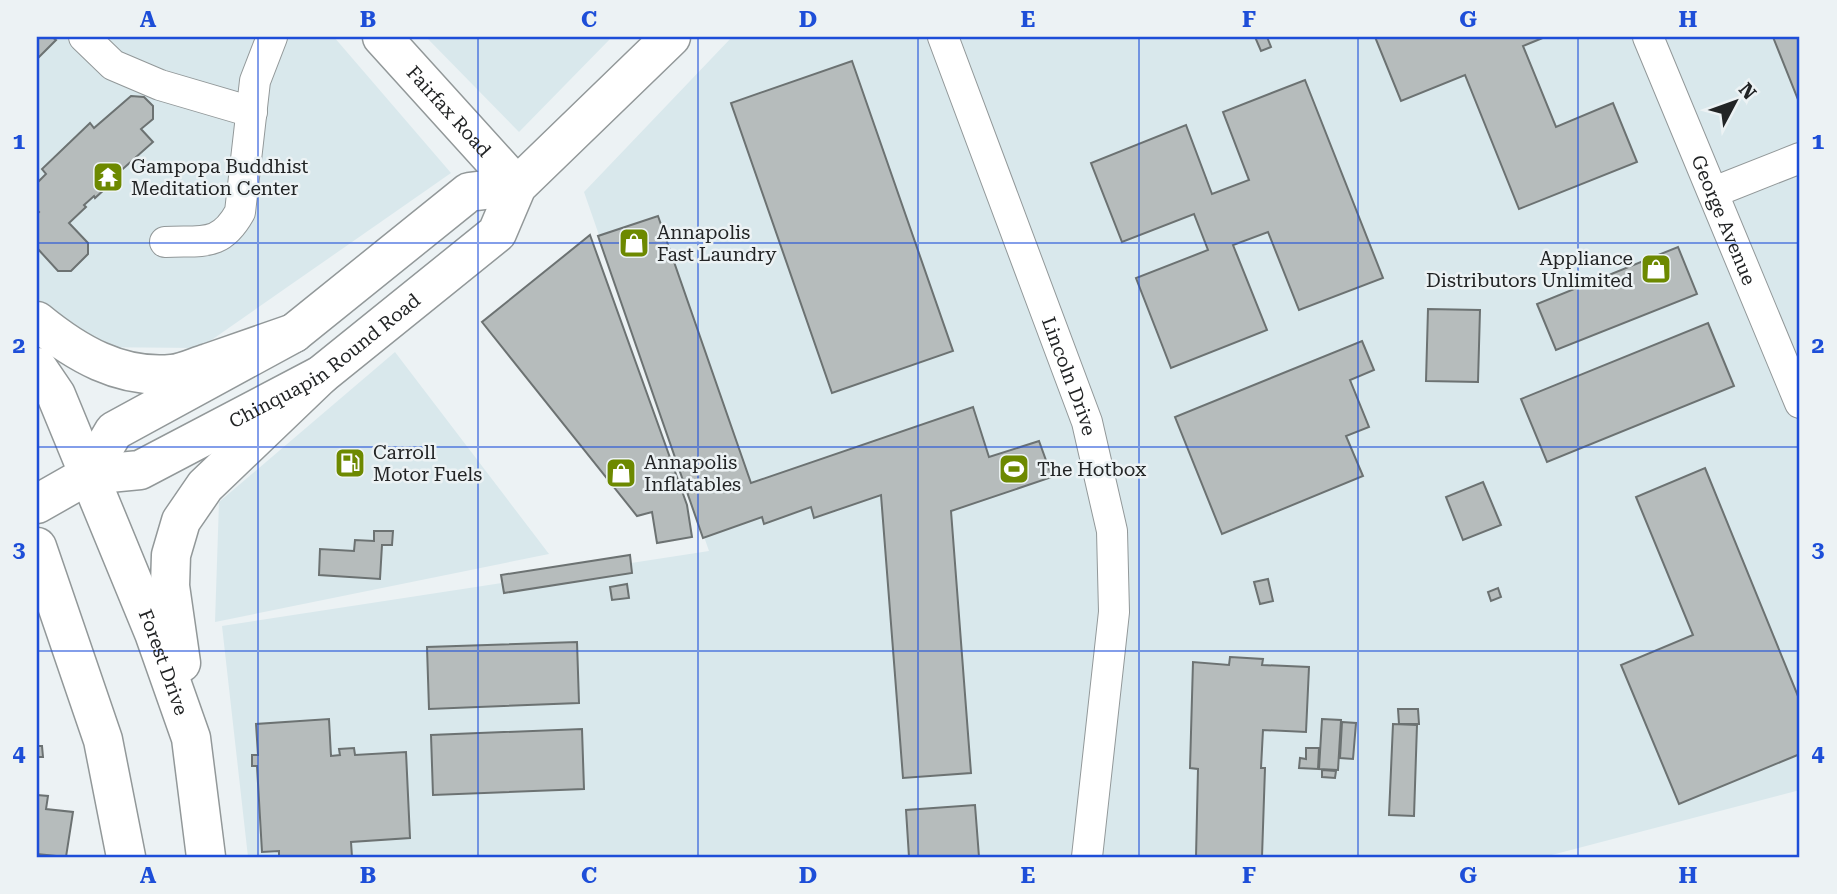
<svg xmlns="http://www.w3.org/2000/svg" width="1837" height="894" font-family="'Roboto Serif',serif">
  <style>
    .built { fill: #d9e8ec }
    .building { fill: #b6bcbc; stroke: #6c7272; stroke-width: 2 }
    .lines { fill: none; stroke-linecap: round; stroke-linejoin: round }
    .street-casing { stroke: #929899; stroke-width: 32 }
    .secondary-casing { stroke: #929899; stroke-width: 41 }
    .primary-casing { stroke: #929899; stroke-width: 41 }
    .street { stroke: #fff; stroke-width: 30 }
    .secondary { stroke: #fff; stroke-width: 38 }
    .primary { stroke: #fff; stroke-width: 38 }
    .grid { fill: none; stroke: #1d4ed8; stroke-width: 2; stroke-opacity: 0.55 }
    .labels { text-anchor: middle; stroke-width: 5; stroke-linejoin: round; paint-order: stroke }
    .street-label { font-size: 19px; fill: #222425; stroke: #ecf2f4 }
    .poi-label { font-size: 19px; fill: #222425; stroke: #ecf2f4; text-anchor: start }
    .neatline { fill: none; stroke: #1d4ed8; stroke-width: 2.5 }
    .grid-label { font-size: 23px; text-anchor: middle; font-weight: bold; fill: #1d4ed8 }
  </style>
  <rect width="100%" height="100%" fill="#ecf2f4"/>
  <g class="built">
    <path d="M37,37H334L451,173L200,348L83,347L37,297Z"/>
    <path d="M426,37H612L519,132Z"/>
    <path d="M732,37H1800V790L1544,857H248L222,626L709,551L584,192Z"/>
    <path d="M395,352L549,554L215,622L219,502Z"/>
  </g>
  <g class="building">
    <path d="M37,37H52L56,40L37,59Z"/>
    <path d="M1255,37H1267L1271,47L1261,51Z"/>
    <path d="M1375,37H1545L1523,46L1556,127L1613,103L1637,162L1519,209L1465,75L1401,101Z"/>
    <path d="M1773,37H1800V102H1799Z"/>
    <path d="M852,61L953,351L832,393L731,103Z"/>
    <path d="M1305,80L1383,278L1299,310L1268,232L1233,245L1267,330L1171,368L1136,278L1208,250L1194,214L1122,242L1091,163L1186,125L1212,194L1249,180L1223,112Z"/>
    <path d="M131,96L144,97L153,106V119L141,129L153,142L116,175L118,177L95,198L94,196L84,205L86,207L69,223L88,243V254L71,271H58L37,248V214L39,212L37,210V183L46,174L42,169L90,123L94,128Z"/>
    <path d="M658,216L751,483L973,407L989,457L1039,441L1052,477L951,511L971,773L903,778L881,495L814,518L811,507L764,524L762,517L703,538L598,236Z"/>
    <path d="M590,235L687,505L692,537L657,543L652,512L637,516L482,322Z"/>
    <path d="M1678,247L1697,294L1556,350L1537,304Z"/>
    <path d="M1428,309L1480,310L1478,382L1426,381Z"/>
    <path d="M1708,323L1734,386L1547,462L1521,399Z"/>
    <path d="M1362,341L1374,370L1350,380L1369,427L1346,436L1363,476L1222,534L1175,417Z"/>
    <path d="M1705,468L1800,701V754L1679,804L1621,665L1693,635L1636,497Z"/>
    <path d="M1483,482L1501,525L1463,540L1446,497Z"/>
    <path d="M374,531H393L392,545H382L380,579L319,575L320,549L354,551L355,540L374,541Z"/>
    <path d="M630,555L632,573L504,593L501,575Z"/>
    <path d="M1268,579L1273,601L1260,604L1254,582Z"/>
    <path d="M627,584L629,598L612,600L610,587Z"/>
    <path d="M1498,588L1501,597L1491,601L1488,592Z"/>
    <path d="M577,642L579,703L429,709L427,647Z"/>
    <path d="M1230,657L1263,659L1262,665L1309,667L1306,732L1263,730L1261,768H1265L1262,857H1196L1198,769L1190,768L1193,662L1229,665Z"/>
    <path d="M1398,709H1418L1419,724H1399Z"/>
    <path d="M329,719L331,756L340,755L339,749L354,748L355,755L406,752L410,838L351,842L352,857H279V851L262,852L257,766H252V755H258L256,724Z"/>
    <path d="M1322,719L1341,720L1338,770L1319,769Z"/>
    <path d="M1342,722L1356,723L1353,759L1340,758Z"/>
    <path d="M1393,724L1417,725L1414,816L1389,815Z"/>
    <path d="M582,729L584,789L433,795L431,735Z"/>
    <path d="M37,746H42L43,757H37Z"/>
    <path d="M1306,748H1319L1318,769L1299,768L1300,758L1306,759Z"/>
    <path d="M1322,770L1336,771L1335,778L1322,777Z"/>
    <path d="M37,795L48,796L46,809L73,812L66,857L37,854Z"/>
    <path d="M975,805L979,857H909L906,810Z"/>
  </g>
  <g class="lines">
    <g class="street-casing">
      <g id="street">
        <path d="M84,37L113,65L160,85L252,112"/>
        <path id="s1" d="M943,37L1087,422L1112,531L1114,612L1087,857"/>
        <path id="s2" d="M1648,37L1800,403"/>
        <path d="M1714,192L1800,158"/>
        <path d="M165,242C202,240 220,248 240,212L255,81L272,37"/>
      </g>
    </g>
    <g class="secondary-casing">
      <g id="secondary">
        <path id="s3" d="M382,37L517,186"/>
        <path d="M88,475L114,431L294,333L469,192L517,186"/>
        <path id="s4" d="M37,504L88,475L140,470L321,375L497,233L517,186L671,37"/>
      </g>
    </g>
    <g class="primary-casing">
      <g id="primary">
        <path d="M37,321C76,353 120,379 172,374C184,373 197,366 208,363C237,353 266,343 294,333"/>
        <path id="s5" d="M37,367L56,395L154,633L191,738L206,857"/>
        <path d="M37,547L103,740L126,857"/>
        <path d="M181,663L170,586L171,555L181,521L205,486L321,375"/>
      </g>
    </g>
    <use href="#street" class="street"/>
    <use href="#secondary" class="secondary"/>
    <use href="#primary" class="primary"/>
  </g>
  <path class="grid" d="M258,37V857M478,37V857M698,37V857M918,37V857M1139,37V857M1358,37V857M1578,37V857M37,243H1800M37,447H1800M37,651H1800"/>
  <defs>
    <g id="temple-square" transform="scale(1.575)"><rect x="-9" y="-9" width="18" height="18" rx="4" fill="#6d8900" stroke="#ecf2f4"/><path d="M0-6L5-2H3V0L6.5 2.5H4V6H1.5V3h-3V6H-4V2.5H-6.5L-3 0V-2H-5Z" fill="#fff"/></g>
    <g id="shop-square" transform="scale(1.575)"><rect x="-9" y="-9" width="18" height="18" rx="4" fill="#6d8900" stroke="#ecf2f4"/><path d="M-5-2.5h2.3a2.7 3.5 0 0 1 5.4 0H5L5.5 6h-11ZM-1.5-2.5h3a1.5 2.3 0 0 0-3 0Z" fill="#fff"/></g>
    <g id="fuel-square" transform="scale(1.575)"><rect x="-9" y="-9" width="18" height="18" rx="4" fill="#6d8900" stroke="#ecf2f4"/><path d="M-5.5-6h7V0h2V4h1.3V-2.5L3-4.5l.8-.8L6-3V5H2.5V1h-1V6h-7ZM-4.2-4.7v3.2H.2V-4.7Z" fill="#fff"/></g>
    <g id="stadium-square" transform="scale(1.575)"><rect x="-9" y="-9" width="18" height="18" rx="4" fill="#6d8900" stroke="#ecf2f4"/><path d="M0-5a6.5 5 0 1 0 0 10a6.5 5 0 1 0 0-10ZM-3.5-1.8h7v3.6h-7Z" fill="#fff"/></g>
  </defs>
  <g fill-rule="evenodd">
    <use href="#temple-square" x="108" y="177"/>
    <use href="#shop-square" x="634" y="243"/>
    <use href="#shop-square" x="1656" y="269"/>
    <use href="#fuel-square" x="350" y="463"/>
    <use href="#stadium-square" x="1014" y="469"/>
    <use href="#shop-square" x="621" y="473"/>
  </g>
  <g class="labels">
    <g class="street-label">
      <text dy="7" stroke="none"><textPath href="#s3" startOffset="100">Fairfax Road</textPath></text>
      <text dy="7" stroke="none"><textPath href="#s2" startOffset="198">George Avenue</textPath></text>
      <text dy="7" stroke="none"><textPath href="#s4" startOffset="326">Chinquapin Round Road</textPath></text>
      <text dy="7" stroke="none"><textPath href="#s1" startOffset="362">Lincoln Drive</textPath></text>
      <text dy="7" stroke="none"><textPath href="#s5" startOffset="322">Forest Drive</textPath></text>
    </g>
    <g class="poi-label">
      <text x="131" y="173">Gampopa Buddhist<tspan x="131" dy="22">Meditation Center</tspan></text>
      <text x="657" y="239">Annapolis<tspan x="657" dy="22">Fast Laundry</tspan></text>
      <text x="1633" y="265" text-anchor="end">Appliance<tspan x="1633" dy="22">Distributors Unlimited</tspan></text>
      <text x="373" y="459">Carroll<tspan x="373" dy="22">Motor Fuels</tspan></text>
      <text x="644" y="469">Annapolis<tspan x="644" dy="22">Inflatables</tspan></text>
      <text x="1037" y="476">The Hotbox</text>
    </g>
  </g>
  <rect width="1837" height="894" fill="none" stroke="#ecf2f4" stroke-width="77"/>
  <g transform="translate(1735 102) rotate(49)" stroke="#ecf2f4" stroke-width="5" paint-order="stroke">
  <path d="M0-5L12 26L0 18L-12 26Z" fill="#222425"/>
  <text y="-10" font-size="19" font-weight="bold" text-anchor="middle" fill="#222425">N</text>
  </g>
  <rect x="38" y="38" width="1760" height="818" class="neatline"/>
  <g class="grid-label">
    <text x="148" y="27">A</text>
    <text x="368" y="27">B</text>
    <text x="589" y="27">C</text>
    <text x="808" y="27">D</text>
    <text x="1028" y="27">E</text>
    <text x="1249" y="27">F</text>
    <text x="1468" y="27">G</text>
    <text x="1688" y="27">H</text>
    <text x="19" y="149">1</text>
    <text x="1818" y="149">1</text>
    <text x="19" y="353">2</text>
    <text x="1818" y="353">2</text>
    <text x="19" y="557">3</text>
    <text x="1818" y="557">3</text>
    <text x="19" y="761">4</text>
    <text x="1818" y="761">4</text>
    <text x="148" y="883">A</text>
    <text x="368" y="883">B</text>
    <text x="589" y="883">C</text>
    <text x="808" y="883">D</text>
    <text x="1028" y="883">E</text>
    <text x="1249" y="883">F</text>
    <text x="1468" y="883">G</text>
    <text x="1688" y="883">H</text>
  </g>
</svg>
